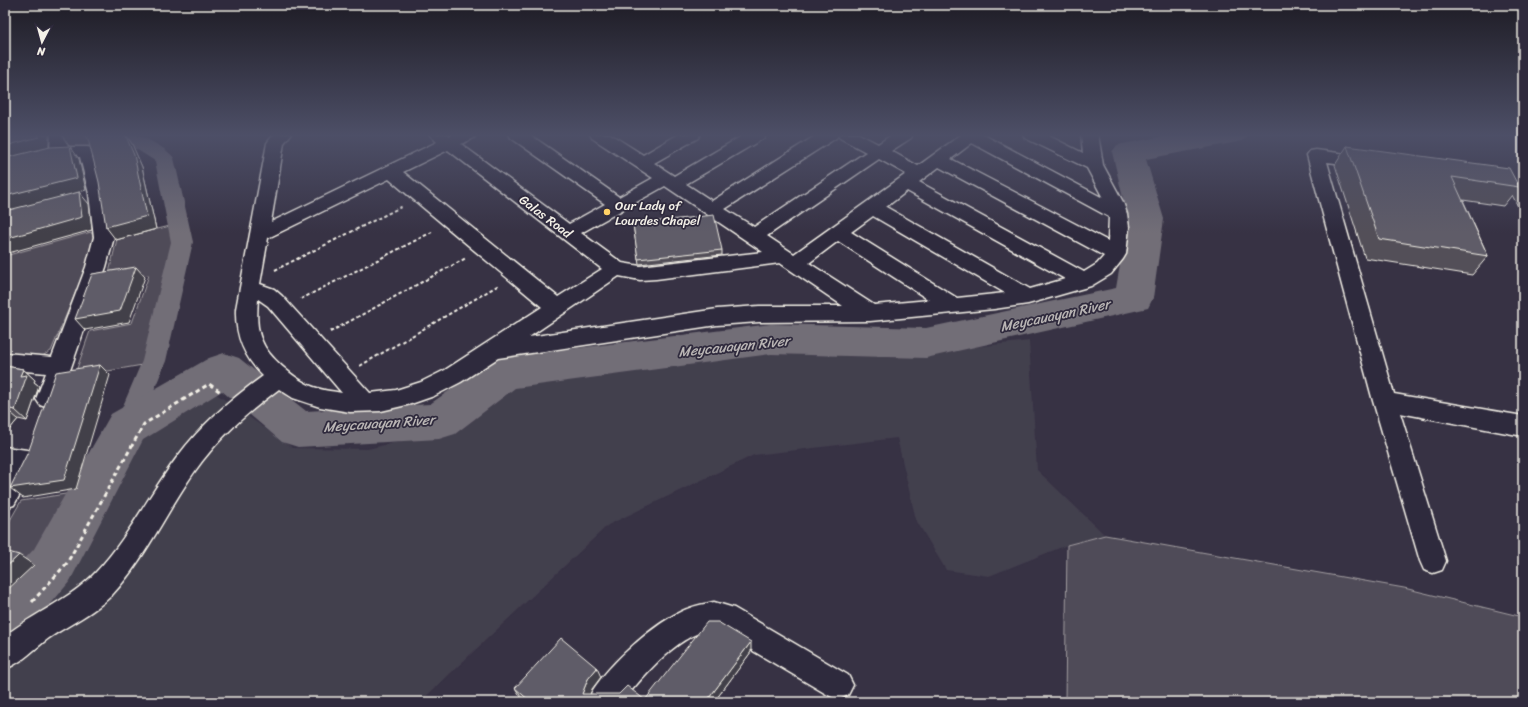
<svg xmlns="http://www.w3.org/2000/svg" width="1528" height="707" font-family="Sriracha,sans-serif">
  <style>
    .built { fill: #433f4e }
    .green { fill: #504b59; stroke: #a29ea0 }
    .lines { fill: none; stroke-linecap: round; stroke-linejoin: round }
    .canal { fill: #726e77; fill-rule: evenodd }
    .river { fill: #726e77; fill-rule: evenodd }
    .minor-casing { stroke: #f4f1e8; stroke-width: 3 }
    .path-far1 { stroke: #f4f1e8; stroke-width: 2; stroke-dasharray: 3.5 2.5; stroke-linecap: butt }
    .path { stroke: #f4f1e8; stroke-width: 3; stroke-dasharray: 4.5 3.5; stroke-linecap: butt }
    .minor { fill: #2f2a3d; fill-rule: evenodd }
    .wall { fill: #524f59; stroke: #f4f1e8 }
    .shaded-wall { fill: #424048; stroke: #f4f1e8 }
    .building { fill: #5f5c67; stroke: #f4f1e8 }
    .poi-dot { fill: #ffd166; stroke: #2f2a3d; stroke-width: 1.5 }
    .labels { text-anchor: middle; stroke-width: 3.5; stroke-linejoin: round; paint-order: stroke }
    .poi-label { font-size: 13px; fill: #f4f1e8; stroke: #2f2a3d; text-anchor: start }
    .street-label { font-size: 13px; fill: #f4f1e8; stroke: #2f2a3d }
    .water-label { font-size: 14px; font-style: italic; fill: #bab6b5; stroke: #2f2a3d }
  </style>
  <rect width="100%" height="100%" fill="#373244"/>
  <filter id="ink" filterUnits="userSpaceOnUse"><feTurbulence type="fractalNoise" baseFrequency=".025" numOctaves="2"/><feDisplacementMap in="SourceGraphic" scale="8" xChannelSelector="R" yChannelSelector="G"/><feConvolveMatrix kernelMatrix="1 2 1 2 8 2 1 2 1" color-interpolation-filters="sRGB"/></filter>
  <g filter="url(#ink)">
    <path class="built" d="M1029,341L1037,470L1105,535L1067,545L989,576L946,570L916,520L897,438L754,455L608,525L420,702H5V637L71,563L148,425L208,388L293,448L368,449L449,429L520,383L751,352L887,356Z"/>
    <g class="green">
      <path d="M174,225L178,243L148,364L74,377L90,331L132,323L149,275L107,281L117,239Z"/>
      <path d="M91,232L95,240L85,270L51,351L42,356L5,354V256Z"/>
      <path d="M78,492L68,527L39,566L5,557V529L21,501Z"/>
      <path d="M1105,535L1404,588L1523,617V702H1065L1067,545Z"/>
    </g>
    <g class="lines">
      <path class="canal" d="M109,134C117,134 127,133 135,135C145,137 168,149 174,158L193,242L166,361L136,434L127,438L118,434L114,427L142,361L171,242L155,161L136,149L111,138Z"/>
      <path class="river" d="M1175,134H1248L1243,141L1232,143L1146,159L1164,219L1153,298L1148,308L926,358L771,354L515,388L455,434L439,439L298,447L282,442L222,391L143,440L70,581L24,636L5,643V580L34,549L111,414L209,358L224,353L239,358L306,411L430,404L490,362L505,357L771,324L926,328L1116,288L1128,219L1112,152L1117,145Z"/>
      <g class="minor-casing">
        <g id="minor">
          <path d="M51,134H67L68,147H87L93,148L96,152L107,194L114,237L106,267L60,399L56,405L48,408L40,405L36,399L46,373L5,369V353L52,357L86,267L94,237L89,194L80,157L59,158L5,172V162L50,150Z"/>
          <path d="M274,134H291L284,143L271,222L437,142L429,134H448L450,136L454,134H476L474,138L461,144L569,224L605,204L511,138L509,134H529L619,197L653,178L592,138L590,134H610L643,155L679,134H700L698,138L654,163L674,176L745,134H766L764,138L686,184L712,201L818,134H859L878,144L893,134H913L911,138L891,151L918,166L962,134H982L1103,198L1087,168L1025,138L1023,134H1045L1083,153L1081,134H1098L1103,165L1123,202L1127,214L1129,227L1126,254L1123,259L1111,274L1091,286L1028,304L994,309L870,321L759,322L717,325L498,358L461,382L434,396L411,404L381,411L350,412L320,407L293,398L279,389C247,413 218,438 195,471C166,512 146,558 112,595C94,613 70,624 49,638C35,648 22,663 5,669V636C34,613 71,599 96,572C129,537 149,494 178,456C202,424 231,399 263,376C244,357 235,336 236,309L267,143ZM838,135L840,138L866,152L754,227L725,209L836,138ZM972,143L1109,217L1108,241L951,159ZM448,150L602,269L558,297L403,172ZM879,159L906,174L794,254L767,236ZM939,167L1104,256L1097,264L1084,272L919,182ZM389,179L542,307L445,370L421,382L396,390L370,393L282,296L274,289L260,284L268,238ZM665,186L763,252L640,266L622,263L581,233ZM907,191L1065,279L1030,289L886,207ZM873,216L1005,293L957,298L851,232ZM838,241L929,300L874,305L809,263ZM780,263L843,306H759L717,309L529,337L619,276L640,280L656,279ZM258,299L268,306L342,393C331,391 319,390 309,385C294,378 268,357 262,341C256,328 257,313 258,299Z"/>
          <path d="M1316,150L1369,157L1375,158L1378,162L1375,166L1369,167L1327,162L1394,394L1523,416V436L1400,413L1446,561L1442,570L1433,573L1424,570L1420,561L1373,401L1307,155L1310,151Z"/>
          <path d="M5,447L27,450L36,453L39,460L14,505L5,508V475L9,468L5,467Z"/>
          <path d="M714,602L734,608L848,675L853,685L848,695L838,700L828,695L719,631C685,624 641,679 622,702H587C600,670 655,622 687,609C696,605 705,604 714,602Z"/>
        </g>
      </g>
      <g class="path-far1">
        <path d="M275,270L403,206"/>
        <path d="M301,299L434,231"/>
        <path d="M330,332L466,258"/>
        <path d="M360,366L499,285"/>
      </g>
      <path class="path" d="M32,602L67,563L144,424L209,384L222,393"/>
      <use href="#minor" class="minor"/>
    </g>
    <g class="wall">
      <path d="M61,134H111L112,136L117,134H126L132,144L142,167L156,229L116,240L90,146H69Z"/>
      <path d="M1347,146L1518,184L1523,178V216L1512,195L1503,206L1463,200L1488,256L1472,275L1365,258L1335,165Z"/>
      <path d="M633,224L722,250V255L639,264Z"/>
      <path d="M5,366L23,369L35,380L34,382L39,386L27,421L18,419L5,435Z"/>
      <path d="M751,652L714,702H526L521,697L515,688L601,677L592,689L590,694L645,700Z"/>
    </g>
    <g class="shaded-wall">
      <path d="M39,134H49V149L5,160V146Z"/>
      <path d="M125,134L132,144L142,167L156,229L116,240L106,227Z"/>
      <path d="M70,146L79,159L86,190L79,192L89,204L92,230L5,254V196Z"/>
      <path d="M136,267L145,277L129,322L85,330L75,319Z"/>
      <path d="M100,365L110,375L76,489L23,498L10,488Z"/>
      <path d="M23,369L35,380L34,382L39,386L27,421L15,410L20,376Z"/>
      <path d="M5,408L18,419L5,435Z"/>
      <path d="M19,555L34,565L5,592V568Z"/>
      <path d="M751,642V652L714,702H706Z"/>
      <path d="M597,668L601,677L592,689L587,702L582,694L588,679Z"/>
    </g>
    <g class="building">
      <path d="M5,134H39V137L5,146Z"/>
      <path d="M81,134H109L110,136L117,134H125L134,155L147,216L106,227L99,182L88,139L85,134Z"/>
      <path d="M70,146L77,178L5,196V158L50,147Z"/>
      <path d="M1347,146L1509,168L1519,187L1452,177L1488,256L1379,239Z"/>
      <path d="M79,192L82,217L5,239V211Z"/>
      <path d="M714,215L722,250L638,259L633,224Z"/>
      <path d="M136,267L120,311L75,319L92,274Z"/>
      <path d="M100,365L64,480L10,488L29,450L56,372Z"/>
      <path d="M5,366L23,369L20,376L27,375L15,410L5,408Z"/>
      <path d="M5,551L19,555L5,568Z"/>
      <path d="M707,622H718L751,642L706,702H531L515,688L561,638L597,668L588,679L582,694H619L627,686L645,700Z"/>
    </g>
  </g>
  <linearGradient id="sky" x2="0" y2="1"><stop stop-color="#1e1c25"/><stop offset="0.58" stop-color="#4d4f67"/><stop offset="1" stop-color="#4d4f67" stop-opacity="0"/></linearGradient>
  <rect width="1528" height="233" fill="url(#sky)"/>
  <circle class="poi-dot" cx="607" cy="212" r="4"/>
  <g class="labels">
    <g class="poi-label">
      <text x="615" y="210">Our Lady of<tspan x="615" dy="15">Lourdes Chapel</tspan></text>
    </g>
    <g class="street-label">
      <text transform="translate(546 216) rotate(37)" y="5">Galas Road</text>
    </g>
    <g class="water-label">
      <text transform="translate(1055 315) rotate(-12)" y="5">Meycauayan River</text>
      <text transform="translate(734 346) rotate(-6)" y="5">Meycauayan River</text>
      <text transform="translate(379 423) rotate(-4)" y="5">Meycauayan River</text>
    </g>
  </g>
  <rect width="1528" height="707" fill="none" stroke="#2f2a3d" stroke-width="20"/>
  <rect x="10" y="10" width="1508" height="687" fill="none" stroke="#f4f1e8" stroke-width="1.5" filter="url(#ink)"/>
  <g transform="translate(42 42) rotate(186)" stroke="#2f2a3d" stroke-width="3" paint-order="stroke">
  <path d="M0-3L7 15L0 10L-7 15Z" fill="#f4f1e8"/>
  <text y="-6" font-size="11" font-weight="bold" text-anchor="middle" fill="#f4f1e8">N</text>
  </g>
</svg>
